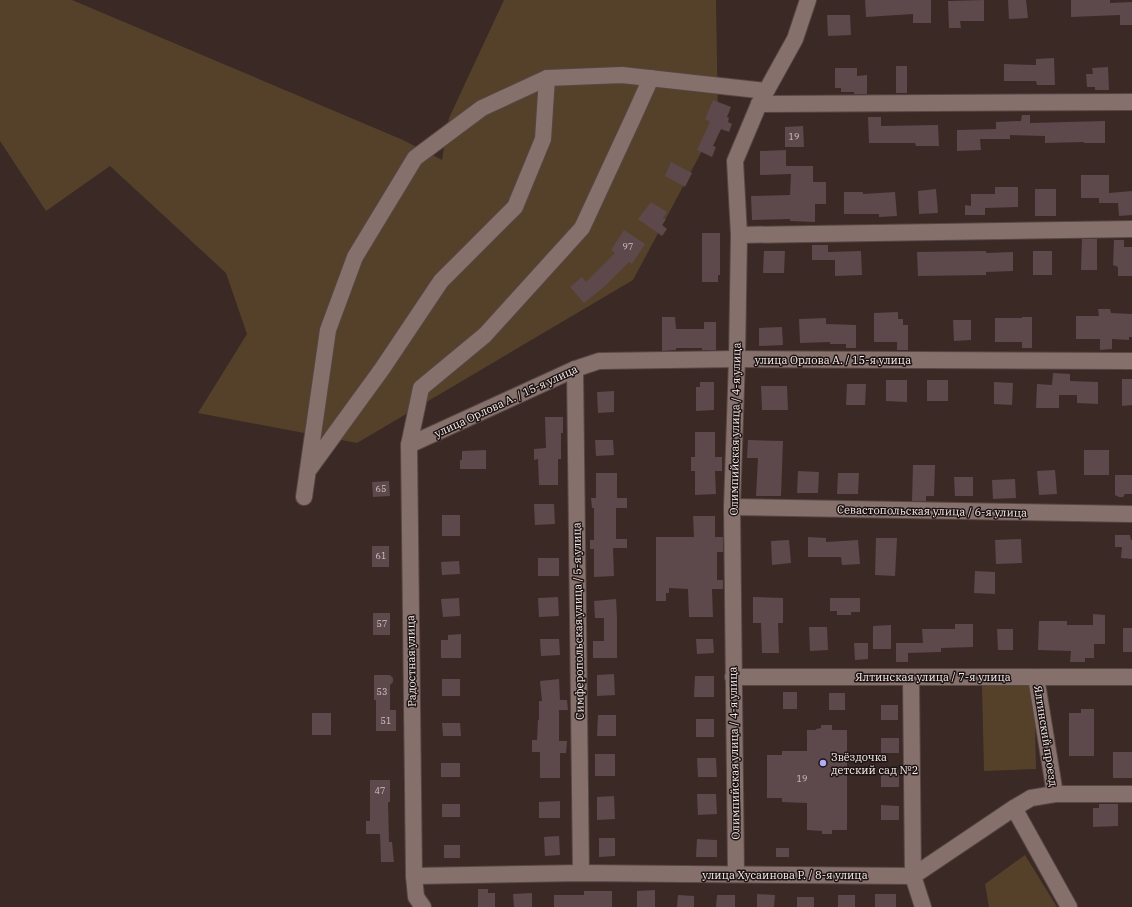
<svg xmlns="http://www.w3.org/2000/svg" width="1132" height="907" font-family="'IBM Plex Serif',serif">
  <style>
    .green { fill: #554129 }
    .building { fill: #5d484b }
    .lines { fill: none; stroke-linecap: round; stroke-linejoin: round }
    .minor-casing { stroke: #564644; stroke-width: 18 }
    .minor { stroke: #86706c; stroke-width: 16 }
    .poi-dot { fill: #b0aefa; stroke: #1c1413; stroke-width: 1.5 }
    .labels { text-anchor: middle; stroke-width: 3; stroke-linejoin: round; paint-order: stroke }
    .number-label { font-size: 9px; fill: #d4c4c4 }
    .street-label { font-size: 11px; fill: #fbeeec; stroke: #1c1413 }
    .poi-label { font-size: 11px; fill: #fbeeec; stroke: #1c1413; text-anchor: start }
  </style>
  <rect width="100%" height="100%" fill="#3b2926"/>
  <g class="green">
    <path d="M0,0H72L403,140L442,160L449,118L504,0H716L718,121L633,280L357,443L198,413L247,334L226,273L110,166L46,211L0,141Z"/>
    <path d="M1034,684L1036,769L984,771L982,686Z"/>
    <path d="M1025,855L1057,907H989L985,884Z"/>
  </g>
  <g class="building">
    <path d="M865,0H931V23H913V14L866,17Z"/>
    <path d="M984,0V21H960L961,28H949L948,1Z"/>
    <path d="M1008,0H1026L1028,18L1009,19Z"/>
    <path d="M1071,0H1110V3L1132,2V25H1120V15L1071,17Z"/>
    <path d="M827,15H850L851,35L828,36Z"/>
    <path d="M1054,58L1055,85H1037L1036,81H1004V64L1036,65V59Z"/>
    <rect x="896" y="66" width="11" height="27"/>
    <path d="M1108,67L1109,90H1095V87H1087L1086,74H1093L1092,68Z"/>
    <path d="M835,68H857V76L867,75V94H854V92H841V88H835Z"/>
    <path d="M713,100L731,107L727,117L729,118L728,122L732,124L729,132L721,129L713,146L716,147L712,157L697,150L710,122L705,119Z"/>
    <path d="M1022,115H1030V123L1105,121V143H1084V142L1045,143V136L1010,135V139H980L981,150L957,151V130L996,129V122L1021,121Z"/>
    <path d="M868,117H881V126L938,125L939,146H916L915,143H869Z"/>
    <path d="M803,126L804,147H785V127Z"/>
    <path d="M786,150V166H813V182H826V204H815V222L790,221V219L752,220L751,196L790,195L791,174L760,175V151Z"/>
    <path d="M671,162L692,173L685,187L665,176Z"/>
    <path d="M1081,175H1109V193L1132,191V215L1119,216L1118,203H1099V198H1081Z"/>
    <path d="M995,187H1018V207L985,208V215H965V205L971,206V194H995Z"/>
    <path d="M936,189L938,213L919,214L918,191Z"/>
    <rect x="1035" y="189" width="21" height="27"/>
    <path d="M844,192H863V194L895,192L897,216L879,217V214H844Z"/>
    <path d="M651,202L667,212L663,218L666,219L662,225L667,229L662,236L638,219Z"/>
    <path d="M624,230L645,244L632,264L629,262L605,286L584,303L570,287L582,277L586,282L615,253L611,250Z"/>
    <path d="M702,233H720V275H718V282H702Z"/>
    <path d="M1082,239H1097V270H1081Z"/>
    <path d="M1114,240H1124V247H1132V276H1118V267L1113,265Z"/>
    <path d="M812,245H828V252L861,251L862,275L835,276V260H812Z"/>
    <path d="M764,251H785L784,273H763Z"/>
    <path d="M986,251V253L1013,252V271L986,272V275L918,276L917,252Z"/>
    <rect x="1033" y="251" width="19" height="24"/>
    <path d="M1098,309H1110L1111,313L1132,314V337H1129V340L1112,339V349L1100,350V339H1076V316H1099Z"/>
    <path d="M898,312V319H903V325H908V350H897V342H874V313Z"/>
    <path d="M662,317H675L676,329H704V322H716V350H702V348H676V350L662,351Z"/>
    <path d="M1022,317H1032V348H1022V342H995V318H1022Z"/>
    <path d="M826,318V324L856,325V348H846V344H830V342L800,343L799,319Z"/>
    <path d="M953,320H971V340L954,341Z"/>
    <path d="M782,327L783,345L759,346V328Z"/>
    <path d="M1053,373L1070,374V381L1098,382V404L1077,403V395H1059V408H1036L1037,384L1052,385Z"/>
    <path d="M1122,379H1132V405L1122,406Z"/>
    <path d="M886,380H907V402L886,401Z"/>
    <rect x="927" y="380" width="21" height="21"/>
    <path d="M700,382H714V410L696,411V387H700Z"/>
    <path d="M994,382L1013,383L1012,405L994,404Z"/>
    <path d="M847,384H866L865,405H846Z"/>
    <path d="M761,386H787L788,410H762Z"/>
    <path d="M614,391V412L598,413L597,392Z"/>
    <path d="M545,417H563V433H561V459H558V485H539L538,459L534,460V449L546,448Z"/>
    <path d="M695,432H715V457H722V471H715L716,494L695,495V471H691V457H695Z"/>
    <path d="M595,440H613L614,455L596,456Z"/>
    <path d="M748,440L783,441L781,496H756L758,458H747Z"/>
    <path d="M486,450V469H460V460H462V451Z"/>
    <rect x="1084" y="450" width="25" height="25"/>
    <path d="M913,465H935L934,496H926V501H912Z"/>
    <path d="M1055,470L1057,494L1039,495L1037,471Z"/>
    <path d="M798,471L819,472L818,493H797Z"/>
    <path d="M596,473H617V498H627V508H616V539H627V548H613L614,576L594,577V549H590V540H594V508H592L591,498H596Z"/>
    <path d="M838,473H859L858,494H837Z"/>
    <path d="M1115,475H1132V494H1125L1123,497H1119L1115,495Z"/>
    <path d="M954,477H973V496H955Z"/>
    <path d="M1015,479L1016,498L993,499L992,480Z"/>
    <path d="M389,481L390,496L373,497L372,482Z"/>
    <path d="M534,504H554L555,524L535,525Z"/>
    <rect x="442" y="515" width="18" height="21"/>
    <path d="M693,516H715V537H723V552H717V580H723V589H712L713,617H689L688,589L669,588V593H666V601H656V537H694Z"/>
    <path d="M1115,535H1130L1131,540H1132V559L1121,558L1122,547H1115Z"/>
    <path d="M808,537L826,538V542L858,540L860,564L842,565L841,557H808Z"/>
    <path d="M876,538H897L895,576L875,575Z"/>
    <path d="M1021,539L1022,563L996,564L995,540Z"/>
    <path d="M789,540L791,563L772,565L771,541Z"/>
    <rect x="372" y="546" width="17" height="21"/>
    <rect x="538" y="558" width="21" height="18"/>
    <path d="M459,561L460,574L442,575L441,562Z"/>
    <path d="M975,571L995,572V594L974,593Z"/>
    <path d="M558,597L559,616L539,617L538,598Z"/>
    <path d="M753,597L783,598V623H778L779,653H762L761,623H753Z"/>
    <path d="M459,598L460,616L443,617L441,599Z"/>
    <path d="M830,598H860V612H851V615H837V611H830Z"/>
    <path d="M616,599L617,617V658H593V641H604V618H595L594,601Z"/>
    <rect x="373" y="613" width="17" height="22"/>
    <path d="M1093,614L1105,615V644H1094V658H1085V662H1070L1071,651L1038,650L1039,621H1067V625H1093Z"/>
    <path d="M955,624H973V647L941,648V652L908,653V662H896V643H923L922,629H955Z"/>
    <path d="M891,625V649H873V626Z"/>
    <path d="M809,627H827L828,650L810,651Z"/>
    <rect x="1123" y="628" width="9" height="24"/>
    <path d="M997,629H1013V650H998Z"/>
    <path d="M461,634V658H441V640H448V635Z"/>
    <path d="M540,639H559L560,655L541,656Z"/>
    <path d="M696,639H713L714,653L697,654Z"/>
    <path d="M854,643H868V659L855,660Z"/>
    <path d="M614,674L615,695L597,696V675Z"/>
    <path d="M374,675H390L393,678V682L390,685V710H396V731H376V700H374Z"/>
    <path d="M695,676H714V697H694Z"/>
    <rect x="442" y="679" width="18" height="17"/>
    <path d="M559,679L560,700H567L568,710H559V741H567L566,753H560V778H540V752H532V740H537L538,720H539V701H542L540,681Z"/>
    <rect x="783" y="692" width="14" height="17"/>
    <rect x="829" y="693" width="16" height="17"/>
    <rect x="881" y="705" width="17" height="15"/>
    <path d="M1081,709H1094V756H1069V713H1081Z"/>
    <rect x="312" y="713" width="19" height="22"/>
    <path d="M598,715H616V736H597Z"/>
    <rect x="696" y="719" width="18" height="18"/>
    <path d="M442,723H460L461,736H443Z"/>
    <path d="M821,725H832V730H847V830H832V834H822V831L807,830V803L782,802V798H767V755H782V751H807V730H816V729L821,728Z"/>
    <rect x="881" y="738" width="18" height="15"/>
    <rect x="1113" y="752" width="19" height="26"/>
    <rect x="595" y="754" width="20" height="22"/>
    <path d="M697,758H716L717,777H698Z"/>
    <rect x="441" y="763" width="19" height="14"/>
    <rect x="881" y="772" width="18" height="15"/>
    <path d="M370,780H390V802H388L389,842H392L394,862H381L380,834H366V821H370Z"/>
    <path d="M697,794H716L717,814L698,815Z"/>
    <path d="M614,796L615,819L597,820V797Z"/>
    <path d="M560,801V818H539V802Z"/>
    <rect x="442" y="804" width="18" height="13"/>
    <path d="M1099,804H1118V826L1093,827V808H1099Z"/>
    <path d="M881,805L899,806V820H881Z"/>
    <path d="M559,836L560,855L545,856L544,837Z"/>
    <path d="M599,838H615V856L599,857Z"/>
    <path d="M697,839L717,840V857H696Z"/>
    <rect x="444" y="845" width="16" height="13"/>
    <rect x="776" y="848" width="13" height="9"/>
    <path d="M478,889H488V893H495V907H478Z"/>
    <path d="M655,890V907H637V891Z"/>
    <path d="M584,891H612V907H554V895H584Z"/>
    <path d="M532,893V907H514L513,894Z"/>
    <path d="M757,894L775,895L774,907H757Z"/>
    <rect x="875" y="894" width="21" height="13"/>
    <path d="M678,895L694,896V907H677Z"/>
    <path d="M717,895H735V907H716Z"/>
    <rect x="838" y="895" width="17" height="12"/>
    <rect x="797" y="897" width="17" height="10"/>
  </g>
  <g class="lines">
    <g class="minor-casing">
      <g id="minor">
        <path d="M759,104L1132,102"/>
        <path d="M739,235L1132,229"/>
        <path d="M575,369L581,873"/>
        <path d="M409,445L575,369L599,361L737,359L1132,361"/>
        <path d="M310,468L382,369L441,281L515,207L543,139L547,78"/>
        <path d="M304,497L328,330L355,257L415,158L482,108L547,78L622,75L766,91"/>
        <path d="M732,507L1132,514"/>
        <path d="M733,677H1132"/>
        <path d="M911,677L913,876L923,907"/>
        <path d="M1036,677L1055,794"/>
        <path d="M1014,808L1069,907"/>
        <path d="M736,874L732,507L737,359L739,235L735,161L759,104L795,39L808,0"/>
        <path d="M414,876L581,873L913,876L1014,808L1031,798L1055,794H1132"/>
        <path d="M423,907L416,897L414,876L409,445L421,388L485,335L582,228L633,118L651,78"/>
      </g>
    </g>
    <use href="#minor" class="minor"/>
  </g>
  <circle class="poi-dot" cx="823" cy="763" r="4"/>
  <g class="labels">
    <g class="number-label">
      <text x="794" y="140">19</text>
      <text x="628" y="250">97</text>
      <text x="381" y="492">65</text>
      <text x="381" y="559">61</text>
      <text x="382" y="627">57</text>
      <text x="382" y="695">53</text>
      <text x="386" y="724">51</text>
      <text x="802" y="782">19</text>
      <text x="380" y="794">47</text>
    </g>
    <g class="street-label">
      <text x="833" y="364">улица Орлова А. / 15-я улица</text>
      <text transform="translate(506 401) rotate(-25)" y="4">улица Орлова А. / 15-я улица</text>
      <text transform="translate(735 429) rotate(-89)" y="4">Олимпийская улица / 4-я улица</text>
      <text transform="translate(932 511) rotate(1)" y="4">Севастопольская улица / 6-я улица</text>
      <text transform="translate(578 621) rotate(-91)" y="4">Симферопольская улица / 5-я улица</text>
      <text transform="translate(411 661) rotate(-91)" y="4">Радостная улица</text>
      <text x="933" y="681">Ялтинская улица / 7-я улица</text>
      <text transform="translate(1046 736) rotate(81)" y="4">Ялтинский проезд</text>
      <text transform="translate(734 753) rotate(-91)" y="4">Олимпийская улица / 4-я улица</text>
      <text x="785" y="879">улица Хусаинова Р. / 8-я улица</text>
    </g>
    <g class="poi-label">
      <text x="831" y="761">Звёздочка<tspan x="831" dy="13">детский сад №2</tspan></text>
    </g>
  </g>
</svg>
